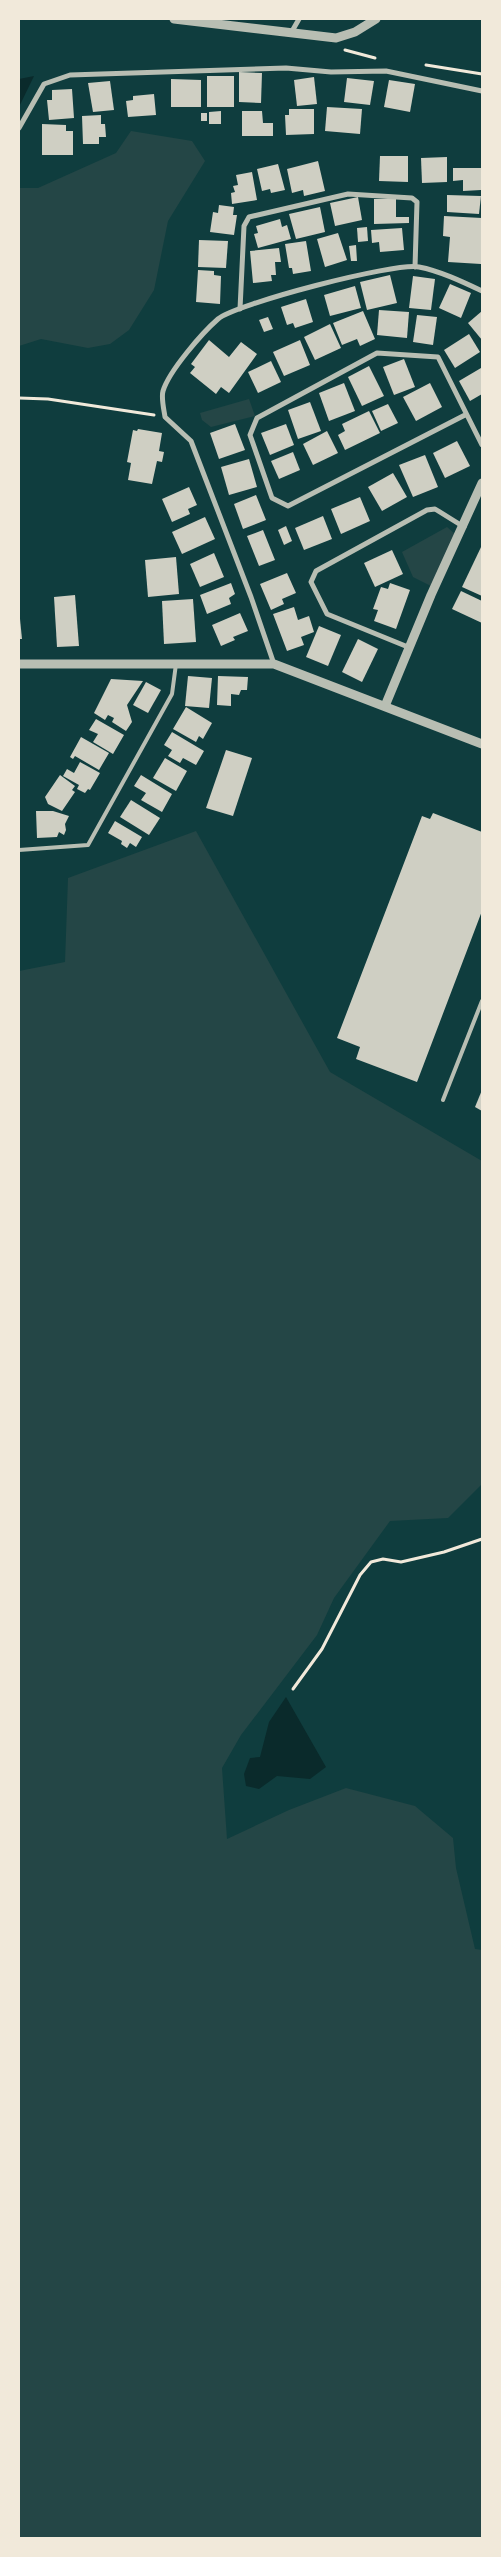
<svg xmlns="http://www.w3.org/2000/svg" width="501" height="2557" font-family="Merriweather,serif">
  <style>
    .green { fill: #244646 }
    .water { fill: #0a2a2b }
    .building { fill: #cfcfc3 }
    .lines { fill: none; stroke-linecap: round; stroke-linejoin: round }
    .path { stroke: #f1e9da; stroke-width: 3 }
    .service { stroke: #b8beb3; stroke-width: 4 }
    .minor { stroke: #b8beb3; stroke-width: 5 }
    .tertiary { stroke: #b8beb3; stroke-width: 9 }
  </style>
  <rect width="100%" height="100%" fill="#0f3d3e"/>
  <g class="green">
    <path d="M131,131L192,141L205,161L168,221L154,290L129,330L110,344L88,348L41,339L19,346V188H38L116,153Z"/>
    <path d="M249,399L255,416L211,427L202,420L200,413Z"/>
    <path d="M447,527L456,535L431,586L413,577L402,552Z"/>
    <path d="M196,831L330,1072L482,1161V1484L448,1518L390,1521L334,1598L317,1635L241,1735L222,1768L227,1839L289,1810L346,1788L415,1806L453,1838L456,1868L475,1949L482,1950V2538H19V971L65,962L68,878Z"/>
  </g>
  <g class="water">
    <path d="M34,76L19,107V79Z"/>
    <path d="M286,1697L326,1767L310,1779L277,1776L259,1789L246,1786L244,1774L250,1758L260,1757L269,1722Z"/>
  </g>
  <g class="building">
    <path d="M239,72L262,73L261,103L239,102Z"/>
    <rect x="207" y="76" width="27" height="31"/>
    <path d="M314,77L317,104L297,106L294,80Z"/>
    <path d="M347,78L374,81L370,105L344,102Z"/>
    <path d="M171,79L201,80V107H171Z"/>
    <path d="M389,80L415,84L410,112L384,107Z"/>
    <path d="M110,81L114,110L93,112L88,83Z"/>
    <path d="M72,89L74,118L49,120L47,100H52V90Z"/>
    <path d="M154,94L156,115L128,117L126,101L133,100V96Z"/>
    <path d="M327,107L362,109L360,134L325,131Z"/>
    <path d="M289,109H314V134L286,135L285,115H289Z"/>
    <path d="M221,111V124H209V112Z"/>
    <path d="M242,111H262L263,123H273V136H242Z"/>
    <rect x="201" y="113" width="6" height="8"/>
    <path d="M101,115V124H105L106,137H99V144H83L82,116Z"/>
    <path d="M42,124L66,125V131H73V155H42Z"/>
    <path d="M380,156H408V182L379,181Z"/>
    <path d="M447,157V182L422,183L421,158Z"/>
    <path d="M318,161L325,191L304,196L303,190L292,193L287,169Z"/>
    <path d="M278,164L285,190L271,193L270,189L262,191L257,169Z"/>
    <path d="M453,168H481V190L463,191V180L453,181Z"/>
    <path d="M252,172L257,200L232,204L231,193L235,192L233,186L238,185L236,175Z"/>
    <path d="M447,195L481,196L479,214L447,212Z"/>
    <path d="M358,197L362,220L335,226L330,203Z"/>
    <path d="M374,199H396V217H409V223L374,224Z"/>
    <path d="M219,205L234,207L233,215H237L234,235L210,232L213,212L218,213Z"/>
    <path d="M320,207L325,232L296,239L289,214Z"/>
    <path d="M444,216L482,218L481,264L448,262L450,237L443,236Z"/>
    <path d="M280,219L282,227L287,225L291,239L258,248L254,234L258,233L256,226Z"/>
    <path d="M367,227L368,241L358,242L357,228Z"/>
    <path d="M402,228L404,250L380,252L379,242L372,243L371,230Z"/>
    <path d="M338,233L347,260L325,267L317,239Z"/>
    <path d="M199,240L228,241L226,268L198,267Z"/>
    <path d="M306,241L311,271L293,274L292,268H289L285,244Z"/>
    <path d="M356,245L357,261H351L349,246Z"/>
    <path d="M279,248L281,262H275L276,275H271L272,281L253,283L250,251Z"/>
    <path d="M198,270L214,271V275L221,276L220,304L196,302Z"/>
    <path d="M390,275L397,303L367,310L360,282Z"/>
    <path d="M413,276L435,279L431,310L409,308Z"/>
    <path d="M450,284L471,293L461,318L439,308Z"/>
    <path d="M355,286L361,308L330,316L324,295Z"/>
    <path d="M306,299L313,322L295,328L293,323L287,325L281,307Z"/>
    <path d="M379,310L409,312L407,338L377,335Z"/>
    <path d="M363,311L375,339L360,346L357,339L342,345L333,323Z"/>
    <path d="M482,311V340L468,323Z"/>
    <path d="M417,315L437,317L433,345L413,342Z"/>
    <path d="M268,317L273,329L264,332L259,320Z"/>
    <path d="M330,324L341,348L315,360L304,337Z"/>
    <path d="M469,334L480,352L455,368L444,350Z"/>
    <path d="M209,340L229,357L241,342L257,354L229,393L221,387L216,394L190,373L195,367L191,364Z"/>
    <path d="M300,340L310,365L284,376L273,352Z"/>
    <path d="M404,359L415,387L394,395L383,367Z"/>
    <path d="M271,361L281,382L258,393L248,372Z"/>
    <path d="M369,366L384,396L362,406L348,377Z"/>
    <path d="M481,368L482,394L470,401L459,381Z"/>
    <path d="M344,383L355,411L329,421L319,393Z"/>
    <path d="M430,383L442,407L416,421L403,397Z"/>
    <path d="M310,402L321,431L298,439L288,410Z"/>
    <path d="M388,404L398,423L381,431L372,411Z"/>
    <path d="M369,411L380,433L345,450L338,435L345,431L342,424Z"/>
    <path d="M235,424L245,450L219,459L210,433Z"/>
    <path d="M286,424L294,445L270,455L261,433Z"/>
    <path d="M138,429L162,433L159,451L164,452L162,462L157,461L152,484L128,480L131,463L127,462L133,430L137,431Z"/>
    <path d="M327,431L338,453L313,465L303,444Z"/>
    <path d="M457,441L470,466L445,478L433,453Z"/>
    <path d="M293,452L300,470L279,479L271,461Z"/>
    <path d="M425,455L438,487L413,497L399,465Z"/>
    <path d="M249,459L257,487L229,495L221,467Z"/>
    <path d="M393,473L407,497L382,511L368,487Z"/>
    <path d="M189,487L197,505L188,509L190,514L172,522L162,499Z"/>
    <path d="M256,495L266,520L243,529L234,504Z"/>
    <path d="M360,497L370,521L341,534L331,509Z"/>
    <path d="M323,516L332,539L304,550L295,528Z"/>
    <path d="M205,517L215,539L182,554L172,532Z"/>
    <path d="M286,526L292,541L284,545L278,530Z"/>
    <path d="M263,530L275,560L259,566L247,536Z"/>
    <path d="M482,545V596L462,587Z"/>
    <path d="M392,550L403,574L375,587L364,563Z"/>
    <path d="M214,553L224,577L200,587L190,564Z"/>
    <path d="M176,557L179,594L148,597L145,560Z"/>
    <path d="M287,573L296,593L282,599L284,604L271,610L260,584Z"/>
    <path d="M231,583L235,594L229,598L231,604L207,614L200,595Z"/>
    <path d="M390,583L410,590L396,629L374,621L378,610L373,609L381,587L388,589Z"/>
    <path d="M461,591L482,601V623L452,609Z"/>
    <path d="M75,595L79,646L57,647L54,597Z"/>
    <path d="M193,599L196,642L164,644L162,601Z"/>
    <path d="M294,607L298,620L309,616L314,632L301,637L304,645L287,651L273,614Z"/>
    <path d="M19,609L22,639H19Z"/>
    <path d="M240,613L248,631L233,637L235,640L221,646L212,625Z"/>
    <path d="M319,626L341,635L328,666L306,657Z"/>
    <path d="M358,639L378,649L362,682L342,672Z"/>
    <path d="M188,676L212,678L209,708L185,706Z"/>
    <path d="M218,676L248,677L247,690H241L239,695L231,694V706L217,705Z"/>
    <path d="M111,679L143,681L127,705L132,722L126,731L112,722L114,718L108,715L105,720L94,713Z"/>
    <path d="M146,682L161,690L148,713L133,705Z"/>
    <path d="M186,707L212,723L203,739L199,736L196,742L173,729Z"/>
    <path d="M96,719L124,735L113,754L93,742L98,734L89,730Z"/>
    <path d="M172,732L204,751L196,765L183,758L180,763L168,756L172,750L164,745Z"/>
    <path d="M81,737L109,753L99,770L75,756L73,759L70,757Z"/>
    <path d="M226,750L252,758L233,816L206,808Z"/>
    <path d="M165,758L187,771L176,791L153,778Z"/>
    <path d="M80,762L100,773L90,790L88,789L85,793L77,789L79,785L63,776L67,769L74,773Z"/>
    <path d="M60,775L75,786L72,790L75,792L62,811L48,804L45,797Z"/>
    <path d="M141,775L172,794L162,812L141,800L146,793L134,786Z"/>
    <path d="M131,800L160,818L149,835L120,817Z"/>
    <path d="M36,811H53L69,816L65,824L66,830L64,835L59,832L57,837L37,838Z"/>
    <path d="M433,813L482,832V911L417,1082L356,1059L360,1047L337,1038L422,816L430,819Z"/>
    <path d="M115,821L142,837L136,847L130,843L127,848L121,844L122,841L108,833Z"/>
    <path d="M482,1090V1111L475,1107Z"/>
  </g>
  <g class="lines">
    <g class="path">
      <path d="M345,50L375,58"/>
      <path d="M426,65L482,74"/>
      <path d="M19,398L48,399L154,415"/>
      <path d="M293,1689L322,1649L360,1575L371,1562L383,1559L401,1562L444,1552L482,1539"/>
    </g>
    <g class="service">
      <path d="M19,850L88,845L172,694L176,664"/>
      <path d="M443,1100L482,1001"/>
    </g>
    <g class="minor">
      <path d="M291,33L299,19"/>
      <path d="M19,128L44,84L70,75L286,68L331,72L386,71L482,91"/>
      <path d="M240,309L244,226L249,217L348,194L412,198L417,202L415,267"/>
      <path d="M465,415L288,506L272,498L250,435L257,418L377,353L438,357L482,445"/>
      <path d="M408,647L327,614L311,582L316,571L427,510L435,509L464,527"/>
      <path d="M274,664L251,597L191,441L165,417C164,410 161,398 163,391C169,371 202,333 218,319C235,304 395,262 419,267C440,271 463,282 482,291"/>
    </g>
    <g class="tertiary">
      <path d="M174,19L336,38L355,32L376,19"/>
      <path d="M19,664H274L482,744"/>
      <path d="M385,706L431,595L482,483"/>
    </g>
  </g>
  <rect width="501" height="2557" fill="none" stroke="#f1e9da" stroke-width="40"/>
</svg>
